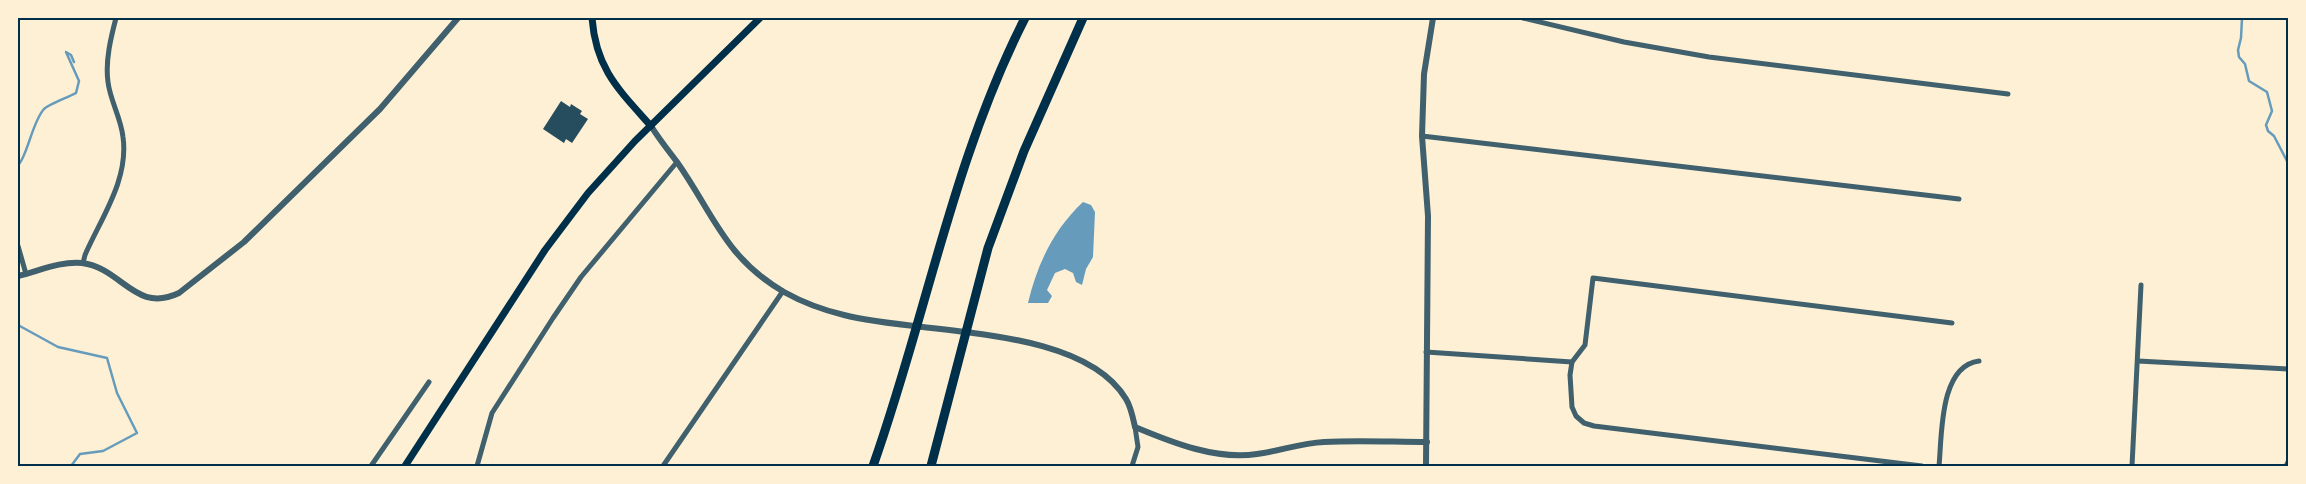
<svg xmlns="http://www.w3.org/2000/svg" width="2306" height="484" font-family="Literata,serif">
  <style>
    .water { fill: #669bbc }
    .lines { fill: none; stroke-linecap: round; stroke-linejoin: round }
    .stream { stroke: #669bbc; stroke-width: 2.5 }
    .building { fill: #264d5e }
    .minor { stroke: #3f606c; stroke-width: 5 }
    .tertiary { stroke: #3f606c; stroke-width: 6 }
    .secondary { stroke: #003049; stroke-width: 7 }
    .motorway { stroke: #003049; stroke-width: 9 }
    .neatline { fill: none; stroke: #003049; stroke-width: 2 }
  </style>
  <rect width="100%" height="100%" fill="#fdf0d5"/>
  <path class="water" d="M1083,202L1091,205L1095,212L1093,257L1086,269L1082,285L1076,282L1073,273L1065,269L1055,273L1047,290L1052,296L1048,303H1028C1037,265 1053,230 1083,202Z"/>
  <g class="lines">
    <g class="stream">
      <path d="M2242,18L2241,38L2238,50L2239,57L2245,64L2249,81L2267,92L2272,111L2266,125L2268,131L2274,136L2288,163"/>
      <path d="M18,165C27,158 32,122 44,109C49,104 69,97 76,93L79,81L66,52L71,55L74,62"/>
      <path d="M18,325L58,347L107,358L117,393L137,433L103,451L80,454L71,466"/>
    </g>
  </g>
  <path class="building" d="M561,101L570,107L571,104L582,111L580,114L588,119L572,143L566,139L564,143L543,129Z"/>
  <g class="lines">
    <g class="minor">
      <path d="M1523,18L1624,42L1709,57L2008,94"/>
      <path d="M1422,136L1959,199"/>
      <path d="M18,246L26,274"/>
      <path d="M83,263L85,255C101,218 129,180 123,137C121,118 110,100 108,82C105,61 111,37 116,18"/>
      <path d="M1426,352L1572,362"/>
      <path d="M2138,361L2288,369"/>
      <path d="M371,466L429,382"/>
      <path d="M477,466L492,413L553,318L581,277L677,162"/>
      <path d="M663,466L783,291"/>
      <path d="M1132,466L1138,447L1135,427"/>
      <path d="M1922,466L1594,426L1584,423L1576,416L1572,407L1570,375L1572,362L1585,345L1593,278L1952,323"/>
      <path d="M1939,466C1942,436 1939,366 1979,361"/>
      <path d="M2132,466L2141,285"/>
      <path d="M2286,466L2288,462"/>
    </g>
    <g class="tertiary">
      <path d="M651,126C659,139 668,150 677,162C713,213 725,258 784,292C802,302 823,310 844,315C920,335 1081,324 1126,399C1131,407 1133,418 1135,427C1173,443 1216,460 1257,454C1280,451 1301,443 1324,442C1358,440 1393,442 1427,442"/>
      <path d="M18,276C39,271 60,261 82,263C122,268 135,314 179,293L244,242L380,109L458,18"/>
      <path d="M1426,466L1428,216L1422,136L1424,74L1433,18"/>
    </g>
    <g class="secondary">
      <path d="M592,18C596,69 618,89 651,126"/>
      <path d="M405,466L545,250L588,193L635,141L760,18"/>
    </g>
    <g class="motorway">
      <path d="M873,466C926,317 953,159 1025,18"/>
      <path d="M931,466L988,248L1024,151L1083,18"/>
    </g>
  </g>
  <rect width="2306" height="484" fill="none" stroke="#fdf0d5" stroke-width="38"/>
  <rect x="19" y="19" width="2268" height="446" class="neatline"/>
</svg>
